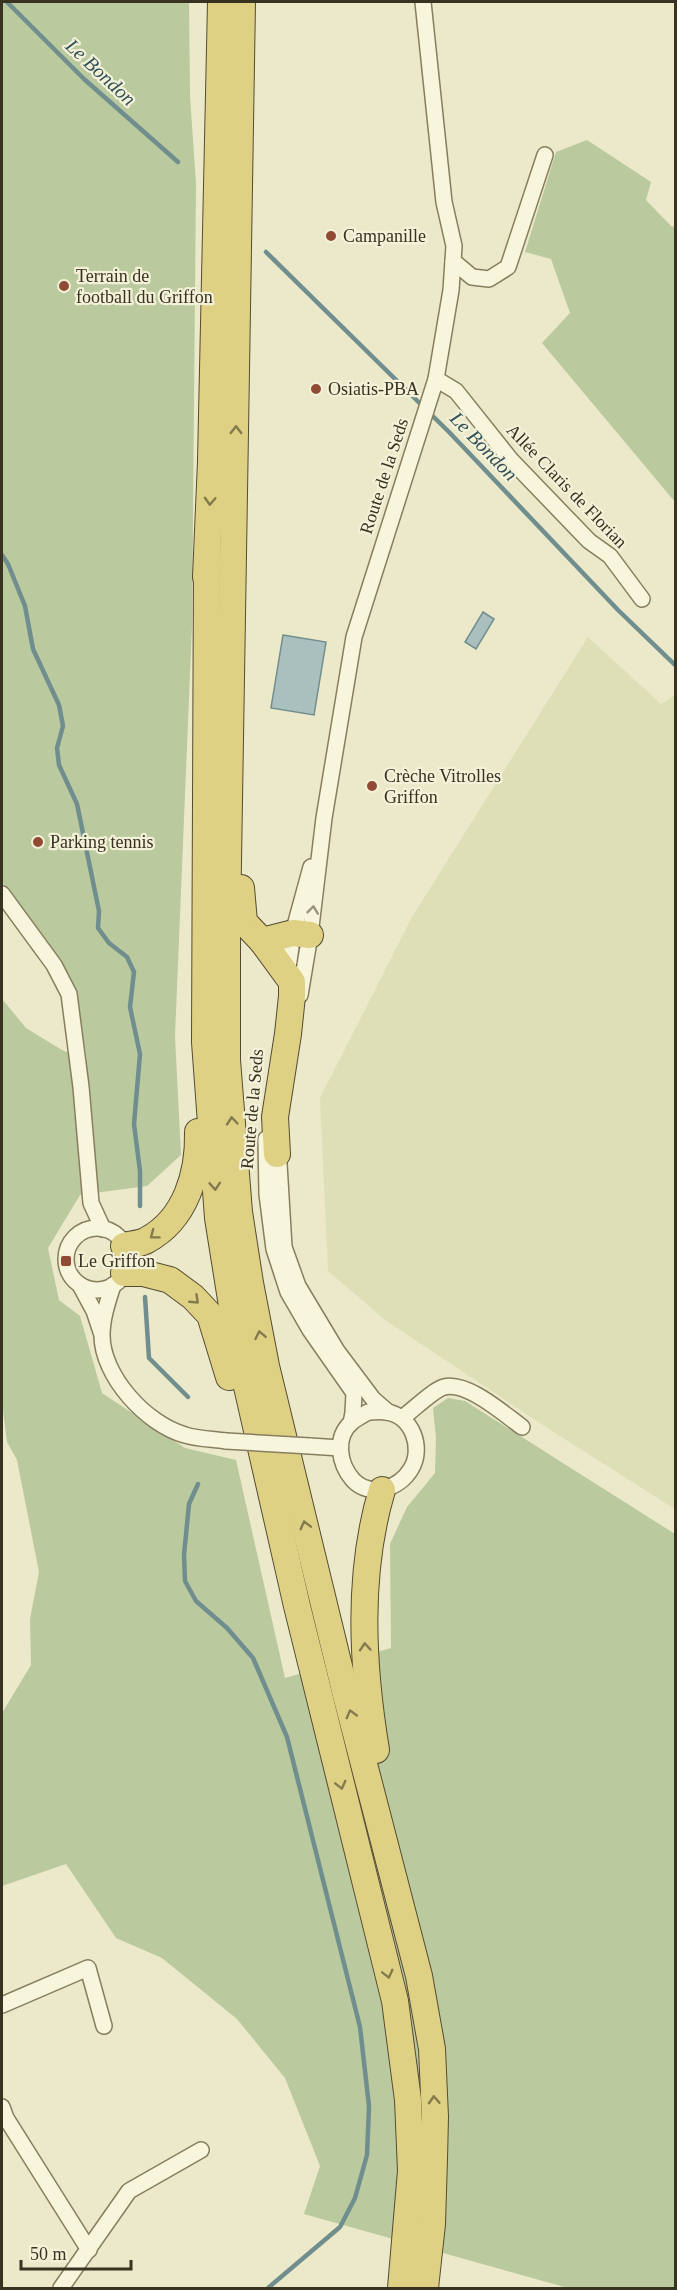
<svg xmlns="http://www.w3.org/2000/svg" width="677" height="2290" font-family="'Times New Roman',serif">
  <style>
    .farmland { fill: #dde0b7 }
    .green { fill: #bac99e }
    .water { fill: #aac0bf; stroke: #718e8e; stroke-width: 1.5 }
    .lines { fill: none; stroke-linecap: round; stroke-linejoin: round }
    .stream { stroke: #718e8e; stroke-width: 4.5 }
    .minor-casing { stroke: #877e5f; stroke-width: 18 }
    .trunk-casing { stroke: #554b33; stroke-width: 28 }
    .minor { stroke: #f7f5dc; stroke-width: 15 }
    .trunk { stroke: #dfd184; stroke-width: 26 }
    .minor-bridge-casing { stroke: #877e5f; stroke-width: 18; stroke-linecap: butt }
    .minor-bridge { stroke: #f7f5dc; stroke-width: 15 }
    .oneway { stroke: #837a4e }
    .oneway2 { stroke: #98947e }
    .poi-dot { fill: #914a34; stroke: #f3f2d8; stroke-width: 2 }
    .labels { text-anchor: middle; stroke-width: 4.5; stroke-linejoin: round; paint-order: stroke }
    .poi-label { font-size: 18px; fill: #383221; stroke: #f3f2d8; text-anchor: start }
    .street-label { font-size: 18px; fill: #383221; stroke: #f3f2d8 }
    .water-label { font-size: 20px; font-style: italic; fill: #325057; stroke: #f3f2d8 }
  </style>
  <rect width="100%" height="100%" fill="#ebe9c9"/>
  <path class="farmland" d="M588,637L661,704L675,695V1509L555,1433L385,1320L328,1271L320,1098L412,917Z"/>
  <g class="green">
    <path d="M2,2H189L190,96L196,184L192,626L175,1036L181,1155L147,1186L80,1195L48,1248L59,1300L80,1316L102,1393L185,1448L236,1460L285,1678L391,1648L390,1544L407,1507L435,1473L436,1438L433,1408L448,1398L465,1401L675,1534V2288H568L304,2214L320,2166L285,2078L237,2019L162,1958L116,1938L66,1864L2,1886V1713L31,1665L30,1619L39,1572L17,1460L7,1442L2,1402V999L26,1028L62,1050L87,1061L76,988L65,968L2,882Z"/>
    <path d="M587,140L651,182L646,200L671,226L675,227V502L542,343L570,313L551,259L525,252L556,152Z"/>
  </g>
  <g class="water">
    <path d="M483,612L494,619L476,649L465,642Z"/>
    <path d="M283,635L326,642L314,715L271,708Z"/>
  </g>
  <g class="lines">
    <g class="stream">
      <path d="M7,2L84,79L178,162"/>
      <path d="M266,252L449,432L618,610L676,666"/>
      <path d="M2,555L8,564L25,606L33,649L59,705L63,726L57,748L59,765L77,804L99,911L98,928L109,943L127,957L134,972L130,1007L140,1054L134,1124L140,1171V1206"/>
      <path d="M145,1297L149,1358L188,1397"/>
      <path d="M198,1484L189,1504L184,1555L185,1581L196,1601L227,1628L253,1658L287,1737L360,2027L369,2106L367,2155L355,2198L340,2227L268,2288"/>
    </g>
    <g class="minor-casing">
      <g id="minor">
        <path d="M453,261L472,277L489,279L508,267L545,155"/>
        <path d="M436,379L456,391L511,460L589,541L610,556L642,599"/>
        <path d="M2,894L54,965L69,994L81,1087L91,1203L103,1229"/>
        <path d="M287,975L293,933L311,867"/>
        <path d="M300,995L310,935L324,818L354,637L436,379L451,290L454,246L444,202L423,2"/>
        <path d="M266,1139L267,1194L274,1249L288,1292L310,1330L354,1393L353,1413L351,1423"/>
        <path d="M278,1147L284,1247L298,1286L337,1351L373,1399L388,1412"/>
        <circle cx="97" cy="1259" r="31"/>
        <path d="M80,1285L94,1311L101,1332"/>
        <path d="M113,1285C108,1301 102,1318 102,1335C102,1376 146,1424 185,1435C198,1439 213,1439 226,1441"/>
        <path d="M368,1412C374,1412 380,1411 386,1412C412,1415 424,1448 411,1469C399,1489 370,1498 353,1480C339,1464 334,1437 352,1422C357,1418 363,1415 368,1412Z"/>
        <path d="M402,1418C412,1411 433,1390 444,1387C467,1381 504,1414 522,1427"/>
        <path d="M310,1446L340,1448"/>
        <path d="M2,2005L88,1968L104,2026"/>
        <path d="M2,2107L6,2118L89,2250"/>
        <path d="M61,2288L129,2191L201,2150"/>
      </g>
    </g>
    <g class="trunk-casing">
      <g id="trunk">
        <path d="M242,2L227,923V1060L239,1212L250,1283L266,1366L346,1695L419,1976L432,2049L435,2117L434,2159L432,2224L425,2288"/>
        <path d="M207,561L205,1042L218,1218L240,1356L297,1606L395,2001L408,2100L411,2171L401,2288"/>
        <path d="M206,577L211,461L221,2"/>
        <path d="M241,888L244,922L262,941L292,982V996L288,1034L275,1117L277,1154"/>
        <path d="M262,941L293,933L310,935"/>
        <path d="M124,1246C131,1244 141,1244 147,1240C186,1219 199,1173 198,1132"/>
        <path d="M124,1273H143L170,1280L193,1297L210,1315L229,1377"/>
        <path d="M376,1750C362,1665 357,1574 382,1490"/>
      </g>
    </g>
    <use href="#minor" class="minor"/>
    <use href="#trunk" class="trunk"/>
    <g class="minor-bridge-casing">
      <path id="minor-bridge" d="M226,1441L310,1446"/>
    </g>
    <use href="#minor-bridge" class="minor-bridge"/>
  </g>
  <defs><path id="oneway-chevron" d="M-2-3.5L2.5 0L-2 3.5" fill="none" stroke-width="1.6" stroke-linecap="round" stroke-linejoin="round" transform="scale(1.5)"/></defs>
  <g class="oneway">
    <use href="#oneway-chevron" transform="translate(236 430) rotate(-89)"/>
    <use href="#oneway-chevron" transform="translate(210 501) rotate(93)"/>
    <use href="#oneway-chevron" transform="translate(232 1121) rotate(-95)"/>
    <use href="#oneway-chevron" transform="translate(215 1186) rotate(86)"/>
    <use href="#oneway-chevron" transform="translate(154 1235) rotate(143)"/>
    <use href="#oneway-chevron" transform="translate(195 1300) rotate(43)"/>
    <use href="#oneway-chevron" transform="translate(260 1335) rotate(-101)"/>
    <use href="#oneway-chevron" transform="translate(305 1525) rotate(-104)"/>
    <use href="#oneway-chevron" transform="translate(365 1647) rotate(-94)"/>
    <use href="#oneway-chevron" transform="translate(351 1714) rotate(-105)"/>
    <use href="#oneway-chevron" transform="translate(341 1785) rotate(76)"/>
    <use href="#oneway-chevron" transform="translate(388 1974) rotate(76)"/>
    <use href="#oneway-chevron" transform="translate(434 2100) rotate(-93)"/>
  </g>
  <use class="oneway2" href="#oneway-chevron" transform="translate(313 910) rotate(-83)"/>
  <g class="poi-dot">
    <circle cx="331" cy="236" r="6"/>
    <circle cx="64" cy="286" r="6"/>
    <circle cx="316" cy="389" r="6"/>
    <circle cx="372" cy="786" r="6"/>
    <circle cx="38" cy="842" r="6"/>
    <rect x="60" y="1255" width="12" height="12" rx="3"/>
  </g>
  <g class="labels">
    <g class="poi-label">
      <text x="343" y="242">Campanille</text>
      <text x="76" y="282">Terrain de<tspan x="76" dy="21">football du Griffon</tspan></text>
      <text x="328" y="395">Osiatis-PBA</text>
      <text x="384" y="782">Crèche Vitrolles<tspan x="384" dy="21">Griffon</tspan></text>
      <text x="50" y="848">Parking tennis</text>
      <text x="78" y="1267">Le Griffon</text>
    </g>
    <g class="street-label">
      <text transform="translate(384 476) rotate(-72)" y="6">Route de la Seds</text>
      <text transform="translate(567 486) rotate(46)" y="6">Allée Claris de Florian</text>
      <text transform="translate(252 1109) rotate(-85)" y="6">Route de la Seds</text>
    </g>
    <g class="water-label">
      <text transform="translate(101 72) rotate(43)" y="7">Le Bondon</text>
      <text transform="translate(484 446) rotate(46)" y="7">Le Bondon</text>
    </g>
  </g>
  <rect width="677" height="2290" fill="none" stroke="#383221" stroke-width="6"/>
  <path d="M21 2260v9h110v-9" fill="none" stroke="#383221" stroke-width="3"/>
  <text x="30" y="2260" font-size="18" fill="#383221" stroke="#f3f2d8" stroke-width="4.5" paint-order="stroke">50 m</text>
</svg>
